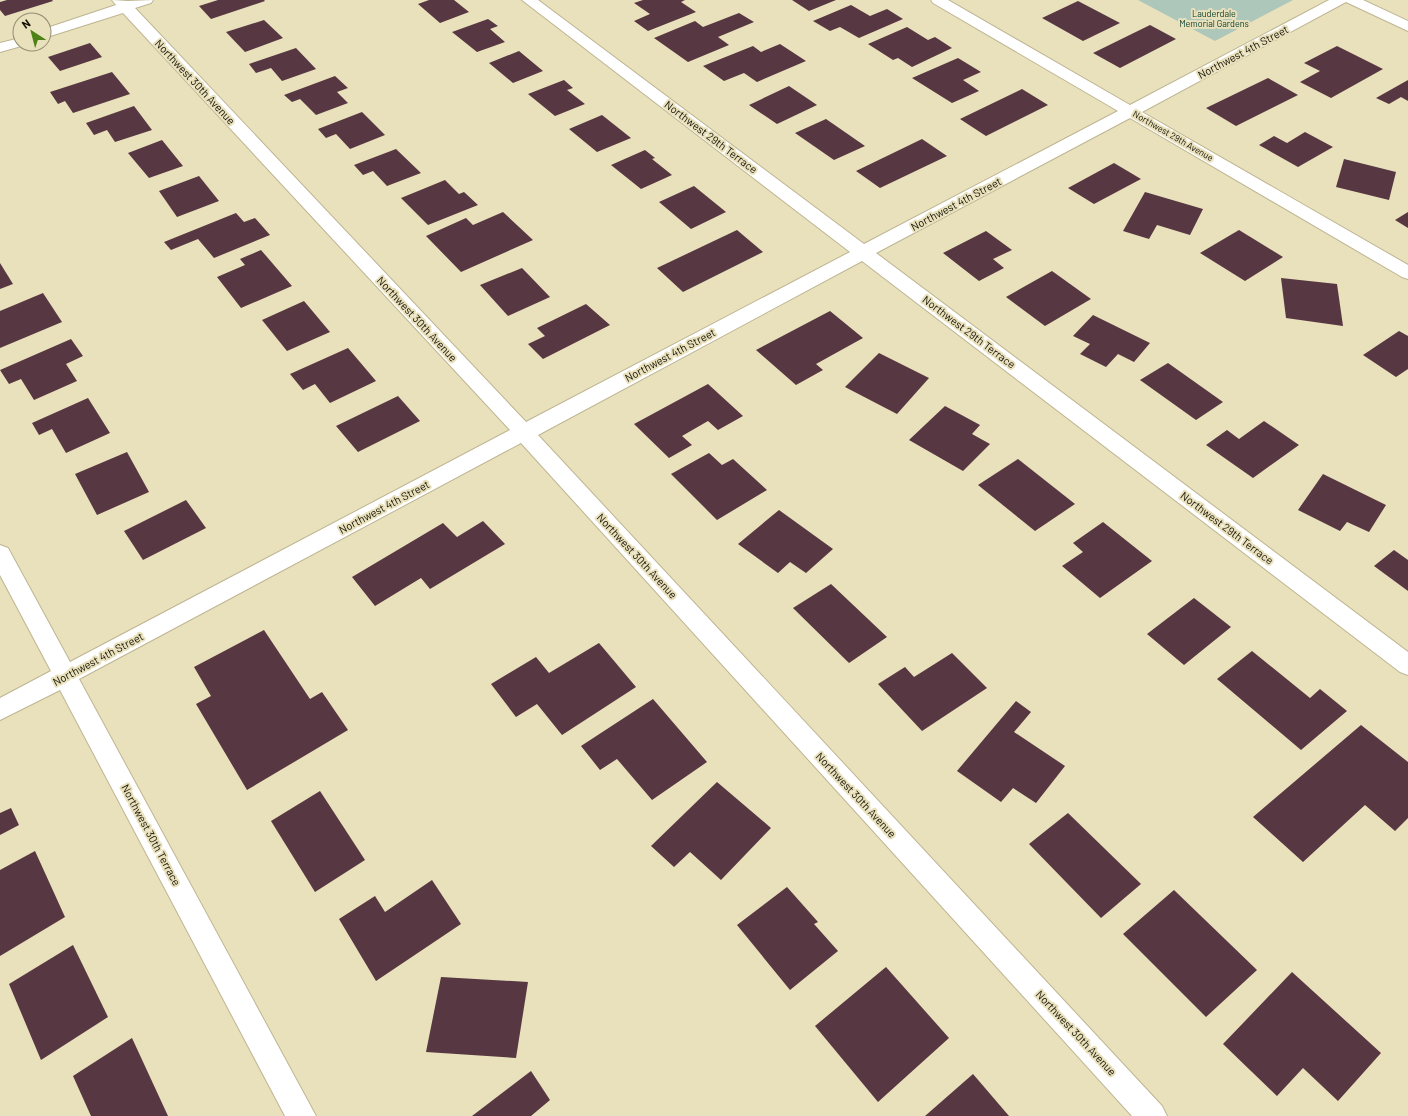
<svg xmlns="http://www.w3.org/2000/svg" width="1408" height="1116" font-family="Barlow,sans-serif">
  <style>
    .green { fill: #adc8ba }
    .building { fill: #573741 }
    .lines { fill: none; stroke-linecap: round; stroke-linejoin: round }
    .street-casing { stroke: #beb592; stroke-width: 2 }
    .street { fill: #fff; fill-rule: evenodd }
    .labels { text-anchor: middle; stroke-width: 4; stroke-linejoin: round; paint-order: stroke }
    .far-park-label { font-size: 9px; fill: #003926; stroke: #e9e0bc }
    .far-street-label { font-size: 9px; fill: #131004; stroke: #e9e0bc }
    .street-label { font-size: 11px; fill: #131004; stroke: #e9e0bc }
  </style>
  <rect width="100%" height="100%" fill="#e9e0bc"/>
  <path class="green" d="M1138,0H1293L1215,41Z"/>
  <g class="building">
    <path d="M7,0H52L53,1L5,16L0,10V2Z"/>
    <path d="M218,0H264L265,1L211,19L199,6Z"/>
    <path d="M429,0H454L469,12L440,23L418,4Z"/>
    <path d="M643,0H685L681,2L696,12L648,31L634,21L650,14L634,3Z"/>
    <path d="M792,0H836L809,11Z"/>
    <path d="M1078,1L1120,23L1083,41L1042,18Z"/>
    <path d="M851,5L870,16L887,9L903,19L859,38L840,27L830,31L813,21Z"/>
    <path d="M739,13L754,22L718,37L729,45L688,62L654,38L695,21L703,27Z"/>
    <path d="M488,19L498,26L490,29L505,42L477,52L452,32Z"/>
    <path d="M264,20L283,38L245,52L226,32Z"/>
    <path d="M1150,25L1176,39L1120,68L1093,53Z"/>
    <path d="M907,27L928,40L935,37L952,48L912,67L898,58L893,60L868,44Z"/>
    <path d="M90,43L102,57L60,71L48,57Z"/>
    <path d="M780,44L806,61L757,82L744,73L724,81L703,66L753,46L761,52Z"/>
    <path d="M1337,46L1383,69L1331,98L1300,82L1320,71L1304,63Z"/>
    <path d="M296,48L316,69L282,81L271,68L256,73L249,64Z"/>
    <path d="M519,51L543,71L513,83L489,63Z"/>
    <path d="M958,58L981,72L963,80L979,91L952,103L912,78Z"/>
    <path d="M112,72L130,94L73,113L65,101L58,104L50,92Z"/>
    <path d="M335,76L348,88L337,92L348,103L316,115L300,99L292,102L284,95Z"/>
    <path d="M1268,78L1298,95L1236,126L1206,108Z"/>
    <path d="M564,80L573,88L567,90L585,104L555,116L528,94Z"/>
    <path d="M1408,80V101L1401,97L1389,104L1376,98Z"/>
    <path d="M789,86L817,105L777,124L749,105Z"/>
    <path d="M1022,89L1048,105L986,136L960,119Z"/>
    <path d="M134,106L152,130L115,142L107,130L94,135L86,123Z"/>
    <path d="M362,112L385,135L350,149L336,134L326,138L318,129Z"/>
    <path d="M602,115L631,138L597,152L569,129Z"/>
    <path d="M826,119L865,146L834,160L795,133Z"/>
    <path d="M1305,132L1333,147L1298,167L1259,145L1274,136L1287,143Z"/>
    <path d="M922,139L947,156L880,188L856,171Z"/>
    <path d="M162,140L183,166L149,178L128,153Z"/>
    <path d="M396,149L421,173L387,186L373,171L363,175L354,165Z"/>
    <path d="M645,150L655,158L652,159L672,175L641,189L611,165Z"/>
    <path d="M1344,159L1396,172L1389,200L1336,187Z"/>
    <path d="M1114,163L1141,179L1094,204L1068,188Z"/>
    <path d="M199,176L219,201L177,217L159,191Z"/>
    <path d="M445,180L459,194L464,192L478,205L428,225L401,198Z"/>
    <path d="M694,186L726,212L691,229L659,202Z"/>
    <path d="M1145,192L1203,209L1190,235L1157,225L1149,239L1123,231Z"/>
    <path d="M503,212L533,240L461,272L426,236L466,218L473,225Z"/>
    <path d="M1408,212V228L1395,220Z"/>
    <path d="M236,213L244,222L255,218L270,235L214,258L198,239L171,250L164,242Z"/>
    <path d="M737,230L763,252L683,292L657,268Z"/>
    <path d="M1239,230L1283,257L1245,281L1200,253Z"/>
    <path d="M986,231L1012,250L993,259L1004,268L979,281L943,253Z"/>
    <path d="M261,250L292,286L241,308L217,277L245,265L240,259Z"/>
    <path d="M0,263L13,284L0,289Z"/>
    <path d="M522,268L550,297L508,316L480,285Z"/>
    <path d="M1052,271L1091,299L1045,326L1006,297Z"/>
    <path d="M1281,278L1337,284L1343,326L1286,318Z"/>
    <path d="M43,293L62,322L0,348V311Z"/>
    <path d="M304,301L330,332L287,351L262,320Z"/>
    <path d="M586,304L610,325L543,359L528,344L545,336L537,328Z"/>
    <path d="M830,311L863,338L816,364L823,370L796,385L756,350Z"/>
    <path d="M1093,315L1150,343L1134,362L1118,354L1106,367L1080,354L1090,344L1073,336Z"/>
    <path d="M1399,331L1408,336V369L1396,377L1363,355Z"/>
    <path d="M71,339L83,356L66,364L77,381L34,400L21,379L9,384L0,370Z"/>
    <path d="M348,348L376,381L330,403L315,384L303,390L290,374Z"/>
    <path d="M879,353L929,378L897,414L845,387Z"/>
    <path d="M1168,363L1223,402L1196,420L1140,380Z"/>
    <path d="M708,384L743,416L718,430L708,421L682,436L692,445L669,458L634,424Z"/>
    <path d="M398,396L420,421L358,452L336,426Z"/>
    <path d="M88,398L110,433L66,453L52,429L39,435L32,423Z"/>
    <path d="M945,406L980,425L972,434L990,444L963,471L909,440Z"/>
    <path d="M1264,421L1299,445L1253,478L1206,445L1227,430L1239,439Z"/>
    <path d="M127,452L149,492L97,515L75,474Z"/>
    <path d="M709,453L722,465L733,459L767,490L717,520L671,474Z"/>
    <path d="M1018,459L1075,504L1035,531L978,485Z"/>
    <path d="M1323,474L1386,505L1369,532L1347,522L1340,531L1298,510Z"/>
    <path d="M186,500L206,528L143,560L124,531Z"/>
    <path d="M779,510L833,549L806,573L790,562L778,573L738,544Z"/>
    <path d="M483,521L505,544L430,589L421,578L375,606L352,577L443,523L457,537Z"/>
    <path d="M1103,522L1152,561L1100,598L1062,566L1083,552L1073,543Z"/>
    <path d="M1394,550L1408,560V591L1374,566Z"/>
    <path d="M831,584L887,637L849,663L793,608Z"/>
    <path d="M1194,598L1231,627L1184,665L1147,634Z"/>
    <path d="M264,630L310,699L322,692L348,730L247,790L196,704L211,696L194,667Z"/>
    <path d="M599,643L636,687L562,735L537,704L516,717L491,684L536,657L549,673Z"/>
    <path d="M1252,651L1310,698L1320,689L1347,711L1301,750L1217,679Z"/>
    <path d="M952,653L987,688L922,731L878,684L905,667L914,677Z"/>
    <path d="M653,699L707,762L652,800L617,759L600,770L581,746Z"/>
    <path d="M1016,701L1031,712L1014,732L1065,766L1036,803L1013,788L1001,802L957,771Z"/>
    <path d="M1361,725L1408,762V818L1395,831L1365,805L1303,862L1253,817Z"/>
    <path d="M717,782L771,828L721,880L690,852L674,867L651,846Z"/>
    <path d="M320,791L365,860L315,892L271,821Z"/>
    <path d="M11,808L19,825L0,835V813Z"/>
    <path d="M1068,813L1141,884L1101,918L1029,844Z"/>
    <path d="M35,851L65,917L0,956V870Z"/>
    <path d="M432,880L461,924L376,981L339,919L375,896L385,912Z"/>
    <path d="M787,887L818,922L814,924L838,951L790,990L737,925Z"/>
    <path d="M1174,890L1257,970L1206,1017L1123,934Z"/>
    <path d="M73,945L108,1017L41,1060L9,984Z"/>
    <path d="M886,967L949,1038L878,1102L815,1026Z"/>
    <path d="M1292,972L1381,1053L1338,1101L1303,1068L1277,1096L1223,1044Z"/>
    <path d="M441,977L528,982L516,1058L426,1052Z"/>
    <path d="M132,1038L168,1116H91L73,1076Z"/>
    <path d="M531,1071L550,1100L531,1116H472Z"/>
    <path d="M973,1074L1009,1116H925Z"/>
  </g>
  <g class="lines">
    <g class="street-casing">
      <g id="street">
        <path d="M112,0L128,1L153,0L151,3L135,8L526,422L850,252L522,0H538L864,244L1118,111L933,3L931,0H948L1130,105L1329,0H1363L1408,21V31L1346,2L1142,112L1408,265V279L1402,277L1130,118L876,253L1408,652V675L1400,672L862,261L538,435L1162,1106L1167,1116H1132L521,443L79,679L316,1116H285L60,690L0,720V698L51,671L0,575V545L8,548L70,662L510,430L123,13L44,38V29L116,5Z"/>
        <path d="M20,38V44H26L25,45L0,52V43Z"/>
      </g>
    </g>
    <use href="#street" class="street"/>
  </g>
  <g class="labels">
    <g class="far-park-label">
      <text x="1214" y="17">Lauderdale<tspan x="1214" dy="10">Memorial Gardens</tspan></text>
    </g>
    <g class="far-street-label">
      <text transform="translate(1173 136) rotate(30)" y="3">Northwest 29th Avenue</text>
    </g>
    <g class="street-label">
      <text transform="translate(1243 52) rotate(-28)" y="4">Northwest 4th Street</text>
      <text transform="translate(195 82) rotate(47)" y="4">Northwest 30th Avenue</text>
      <text transform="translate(711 137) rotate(37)" y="4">Northwest 29th Terrace</text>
      <text transform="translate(956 204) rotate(-28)" y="4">Northwest 4th Street</text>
      <text transform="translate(417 319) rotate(47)" y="4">Northwest 30th Avenue</text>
      <text transform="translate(969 332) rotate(37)" y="4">Northwest 29th Terrace</text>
      <text transform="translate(670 355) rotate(-28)" y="4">Northwest 4th Street</text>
      <text transform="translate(384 507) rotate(-28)" y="4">Northwest 4th Street</text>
      <text transform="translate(1227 528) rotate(37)" y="4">Northwest 29th Terrace</text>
      <text transform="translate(637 556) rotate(47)" y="4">Northwest 30th Avenue</text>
      <text transform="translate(98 659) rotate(-28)" y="4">Northwest 4th Street</text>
      <text transform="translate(856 795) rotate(47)" y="4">Northwest 30th Avenue</text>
      <text transform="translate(151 835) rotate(62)" y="4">Northwest 30th Terrace</text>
      <text transform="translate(1076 1033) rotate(47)" y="4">Northwest 30th Avenue</text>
    </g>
  </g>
  <g transform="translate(32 32) rotate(324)"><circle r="19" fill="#e9e0bc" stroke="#938d72"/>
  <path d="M0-3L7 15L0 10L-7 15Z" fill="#4e8216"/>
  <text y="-6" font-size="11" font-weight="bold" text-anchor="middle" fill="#131004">N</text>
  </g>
</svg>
